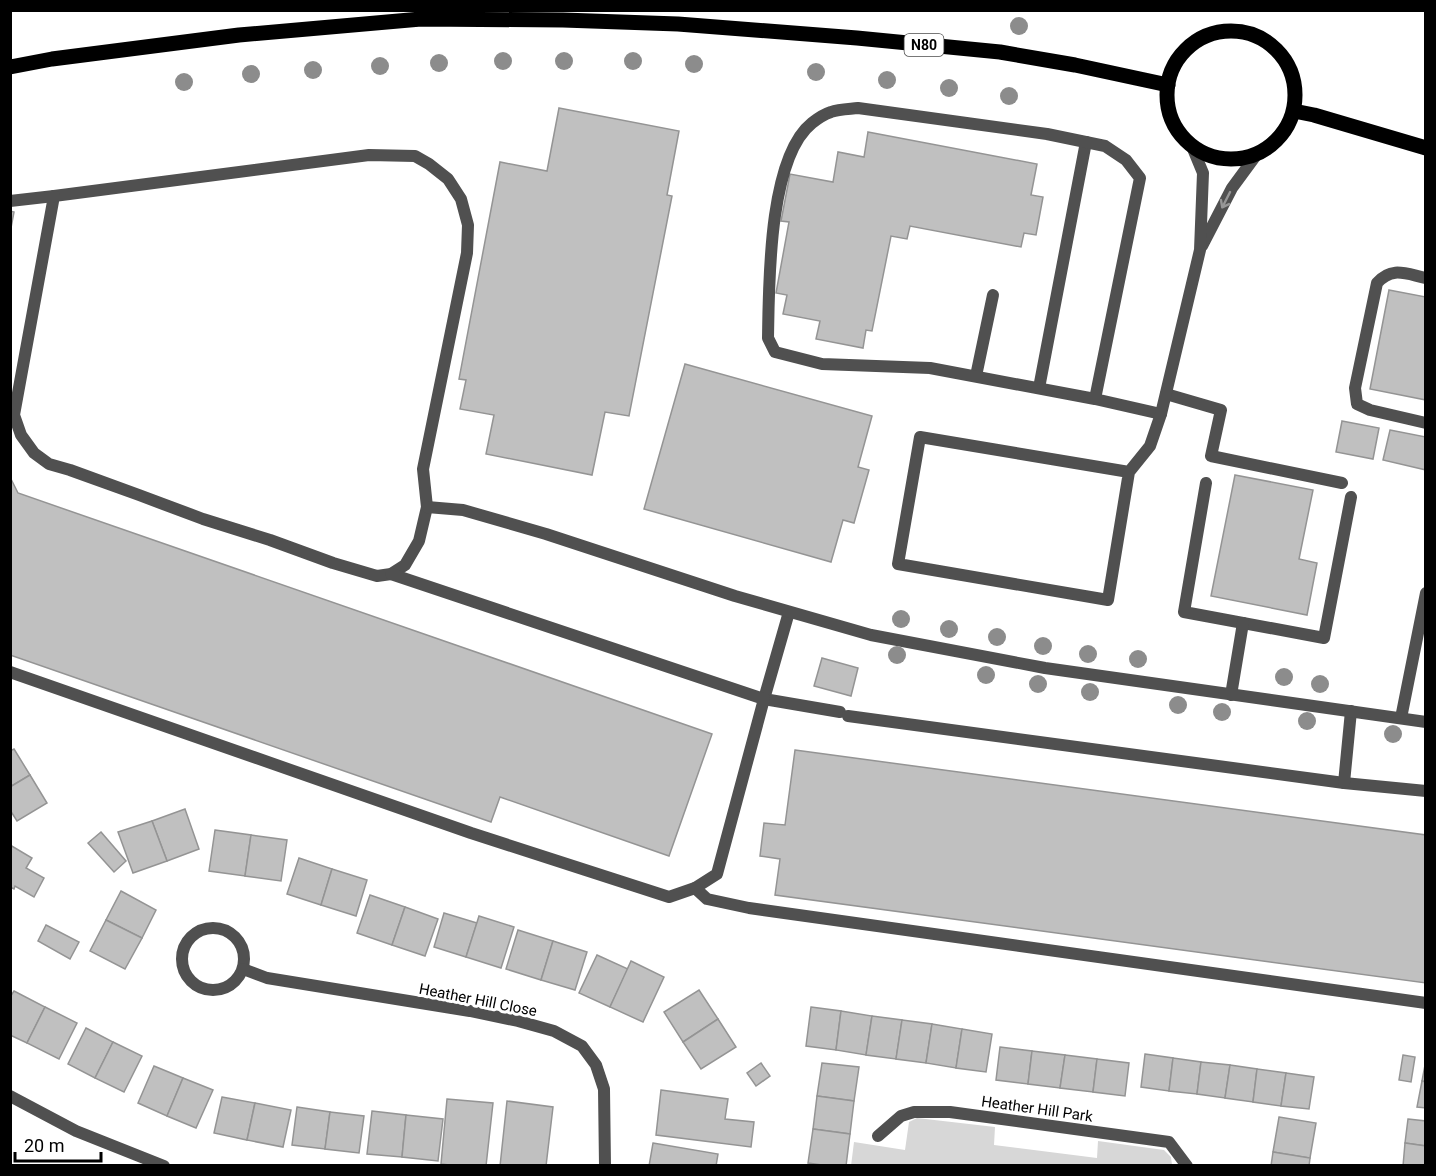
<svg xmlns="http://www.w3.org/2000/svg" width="1436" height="1176" font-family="Roboto,sans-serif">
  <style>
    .green { fill: #d7d7d7 }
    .building { fill: #c0c0c0; stroke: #949494; stroke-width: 1.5 }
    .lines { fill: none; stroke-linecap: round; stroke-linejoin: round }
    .service { stroke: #505050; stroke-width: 12 }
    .minor { stroke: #505050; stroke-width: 12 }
    .primary { stroke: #000; stroke-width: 15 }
    .tree { fill: #8c8c8c }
    .oneway { stroke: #969696 }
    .labels { text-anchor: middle; stroke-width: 6; stroke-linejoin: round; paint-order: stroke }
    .shield { fill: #fff; stroke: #4c4c4c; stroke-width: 1.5 }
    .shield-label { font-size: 14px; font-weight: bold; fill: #000 }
    .street-label { font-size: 15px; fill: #000; stroke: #fff }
  </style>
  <rect width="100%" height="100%" fill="#fff"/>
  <path class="green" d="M917,1118L995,1127L994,1145L1097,1158L1098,1141L1164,1150L1171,1157L1172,1165L851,1166L854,1142L905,1150L909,1122Z"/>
  <g class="building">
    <path d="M559,108L679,131L667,195L672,196L629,416L605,412L592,475L486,454L494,415L460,409L466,380L459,379L500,162L547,171Z"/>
    <path d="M868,132L1037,164L1031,195L1043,197L1036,235L1024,233L1021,247L910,226L907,239L891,236L872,331L866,330L863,348L816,339L820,321L783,314L787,295L776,293L789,222L781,221L790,174L833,182L838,152L864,157Z"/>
    <path d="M10,211L14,212L10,233Z"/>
    <path d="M1389,290L1426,297V400L1370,389Z"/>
    <path d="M685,364L872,416L858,467L869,470L854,523L843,520L831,562L644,509Z"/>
    <path d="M1342,421L1379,428L1373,459L1336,452Z"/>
    <path d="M1390,430L1426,437V470L1383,460Z"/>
    <path d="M1235,475L1313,490L1299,559L1317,563L1307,615L1211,596Z"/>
    <path d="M10,477L18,493L712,734L669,856L500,797L491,822L10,655Z"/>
    <path d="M822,658L858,668L851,696L814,686Z"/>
    <path d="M14,749L30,775L10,787V751Z"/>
    <path d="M795,750L1426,835V983L775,895L780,859L760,856L764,823L785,825Z"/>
    <path d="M30,775L47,803L17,821L10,810V787Z"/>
    <path d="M185,809L199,849L167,861L152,821Z"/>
    <path d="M152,821L167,861L133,873L118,832Z"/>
    <path d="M215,830L251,835L245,876L209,871Z"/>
    <path d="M101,832L126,861L114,872L88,843Z"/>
    <path d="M251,835L287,840L281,881L245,876Z"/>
    <path d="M10,845L32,858L26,868L44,878L34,897L15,886L14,889L10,887Z"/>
    <path d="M299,858L332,869L321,905L287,894Z"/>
    <path d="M332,869L367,880L356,916L321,905Z"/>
    <path d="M121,891L156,910L142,938L106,920Z"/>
    <path d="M370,895L405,907L392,945L357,933Z"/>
    <path d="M405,907L438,919L425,956L392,945Z"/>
    <path d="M444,913L477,923L466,957L434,947Z"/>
    <path d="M479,916L514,927L501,968L466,957Z"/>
    <path d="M106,920L142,938L125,969L90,951Z"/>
    <path d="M46,925L79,942L70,959L38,941Z"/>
    <path d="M518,930L553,941L541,980L506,969Z"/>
    <path d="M553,941L587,952L575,990L541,980Z"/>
    <path d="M597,955L628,969L610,1007L579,993Z"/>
    <path d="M631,961L664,977L643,1022L610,1007Z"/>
    <path d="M699,990L718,1019L683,1042L664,1012Z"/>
    <path d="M14,991L45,1007L27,1043L10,1035V997Z"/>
    <path d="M45,1007L77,1023L59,1059L27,1043Z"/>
    <path d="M811,1007L841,1011L836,1050L806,1046Z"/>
    <path d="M841,1011L872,1016L866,1055L836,1050Z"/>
    <path d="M872,1016L902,1020L896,1059L866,1055Z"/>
    <path d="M718,1019L736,1047L701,1069L683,1042Z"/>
    <path d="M902,1020L932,1024L926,1063L896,1059Z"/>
    <path d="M932,1024L962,1029L956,1068L926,1063Z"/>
    <path d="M86,1028L113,1042L95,1078L68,1064Z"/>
    <path d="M962,1029L992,1034L986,1072L956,1068Z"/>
    <path d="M113,1042L142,1056L124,1092L95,1078Z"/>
    <path d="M1000,1047L1032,1051L1028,1084L996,1080Z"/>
    <path d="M1032,1051L1065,1055L1060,1088L1028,1084Z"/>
    <path d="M1145,1054L1173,1058L1169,1091L1141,1087Z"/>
    <path d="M1065,1055L1097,1059L1093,1092L1060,1088Z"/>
    <path d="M1403,1055L1415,1057L1411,1082L1399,1080Z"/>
    <path d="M1173,1058L1201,1062L1197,1094L1169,1091Z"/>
    <path d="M1097,1059L1129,1063L1125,1096L1093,1092Z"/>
    <path d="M1426,1060V1082L1422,1081Z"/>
    <path d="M1201,1062L1230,1065L1225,1098L1197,1094Z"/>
    <path d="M761,1063L770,1076L756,1086L747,1073Z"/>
    <path d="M822,1063L859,1067L854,1101L817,1096Z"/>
    <path d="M1230,1065L1257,1069L1253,1102L1225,1098Z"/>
    <path d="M154,1066L183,1078L167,1116L138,1103Z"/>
    <path d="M1257,1069L1286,1073L1281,1106L1253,1102Z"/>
    <path d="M1286,1073L1314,1077L1309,1109L1281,1106Z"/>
    <path d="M183,1078L213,1090L196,1128L167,1116Z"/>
    <path d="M1422,1081L1426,1082V1108L1417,1107Z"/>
    <path d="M661,1090L728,1099L725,1119L754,1122L751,1147L656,1135Z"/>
    <path d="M817,1096L854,1101L850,1134L813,1129Z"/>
    <path d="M222,1097L255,1103L247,1140L214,1133Z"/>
    <path d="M447,1099L493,1103L486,1166H458L441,1164Z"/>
    <path d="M507,1101L553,1107L546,1166H500Z"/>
    <path d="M255,1103L291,1110L283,1147L247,1140Z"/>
    <path d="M297,1107L330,1112L325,1149L292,1145Z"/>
    <path d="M372,1111L406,1115L402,1157L367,1154Z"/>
    <path d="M330,1112L364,1116L359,1153L325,1149Z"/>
    <path d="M406,1115L443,1119L438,1161L402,1157Z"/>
    <path d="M1279,1117L1316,1123L1310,1158L1273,1152Z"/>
    <path d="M1408,1119L1426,1121V1146L1405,1143Z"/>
    <path d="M813,1129L850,1134L846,1166H829L808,1163Z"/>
    <path d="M653,1143L718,1154L716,1166H649Z"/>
    <path d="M1405,1143L1426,1146V1166H1403Z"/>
    <path d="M1273,1152L1310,1158L1309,1166H1271Z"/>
  </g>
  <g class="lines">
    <g class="service">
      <path d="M369,155L415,156L429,164L448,179L461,199L468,225L467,253L423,469L427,507L419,541L405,565L391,574L377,576L333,563L270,540L203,519L139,495L70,470L49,464L34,453L21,435L14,415L54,196Z"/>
      <path d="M10,201L54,196"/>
      <path d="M1202,246L1232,188L1257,154"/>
      <path d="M1426,278C1406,274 1392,266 1377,283L1355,388L1357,404L1370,410L1426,423"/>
      <path d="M976,376L993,295"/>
      <path d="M1039,388L1086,142"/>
      <path d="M1166,394L1221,410L1211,456L1342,483"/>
      <path d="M1095,399L930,368L822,364L775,352L768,338C769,285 768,158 812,123C817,119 825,114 831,112C839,109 850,109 858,108L1047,134L1105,146L1126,160L1140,178L1095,399L1161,414"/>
      <path d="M1129,472L920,437L898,564L1108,600L1129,472L1150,446L1161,414L1200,250L1203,173L1191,144"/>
      <path d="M1206,483L1184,612L1324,638L1351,497"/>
      <path d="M789,612L764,699L840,712"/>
      <path d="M10,672L471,833L669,897L695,888L717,874L764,699L391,574"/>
      <path d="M1231,695L1243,623"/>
      <path d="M848,716L1344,783L1426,791"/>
      <path d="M1401,718L1426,593"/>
      <path d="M1344,783L1351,711"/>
      <path d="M695,888L707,899L749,908L1426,1003"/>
    </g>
    <g class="minor">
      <path d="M427,507L463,510L546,534L735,596L871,635L1045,668L1426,722"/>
      <circle cx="213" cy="959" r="31"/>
      <path d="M243,969L267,978L470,1011L518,1021L554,1031L582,1046L596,1065L604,1089L605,1166"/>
      <path d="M10,1096L76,1131L164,1166"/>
      <path d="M878,1136L901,1116L914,1112H950L1169,1142L1187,1166"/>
    </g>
    <g class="primary">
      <circle cx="1231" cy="95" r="64"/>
      <path d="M10,67L52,59L239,35L421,19L563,20L678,24L857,38L1000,52L1075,65L1168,85"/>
      <path d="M1294,111L1314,115L1426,148"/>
    </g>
  </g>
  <g class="tree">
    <circle cx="1019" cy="26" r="9"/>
    <circle cx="503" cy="61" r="9"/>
    <circle cx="564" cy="61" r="9"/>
    <circle cx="633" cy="61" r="9"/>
    <circle cx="439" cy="63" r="9"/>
    <circle cx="694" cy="64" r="9"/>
    <circle cx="380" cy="66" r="9"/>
    <circle cx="313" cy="70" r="9"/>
    <circle cx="816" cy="72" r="9"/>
    <circle cx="251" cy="74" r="9"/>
    <circle cx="887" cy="80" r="9"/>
    <circle cx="184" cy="82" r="9"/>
    <circle cx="949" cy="88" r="9"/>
    <circle cx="1009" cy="96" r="9"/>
    <circle cx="901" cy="619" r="9"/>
    <circle cx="949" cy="629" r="9"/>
    <circle cx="997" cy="637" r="9"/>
    <circle cx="1043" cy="646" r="9"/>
    <circle cx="1088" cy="654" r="9"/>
    <circle cx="897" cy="655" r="9"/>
    <circle cx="1138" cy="659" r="9"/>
    <circle cx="986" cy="675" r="9"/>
    <circle cx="1284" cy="677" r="9"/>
    <circle cx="1038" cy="684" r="9"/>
    <circle cx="1320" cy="684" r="9"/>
    <circle cx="1090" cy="692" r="9"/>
    <circle cx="1178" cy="705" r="9"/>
    <circle cx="1222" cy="712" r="9"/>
    <circle cx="1307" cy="721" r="9"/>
    <circle cx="1393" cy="734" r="9"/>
  </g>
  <defs><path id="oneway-shaft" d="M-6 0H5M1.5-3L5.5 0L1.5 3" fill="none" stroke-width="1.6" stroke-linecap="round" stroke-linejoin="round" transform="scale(1.5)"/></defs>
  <use class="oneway" href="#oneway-shaft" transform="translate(1226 200) rotate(117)"/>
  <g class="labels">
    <rect class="shield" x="904.5" y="34" width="39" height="22" rx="4.5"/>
    <g class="shield-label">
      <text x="924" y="50">N80</text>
    </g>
    <g class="street-label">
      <text transform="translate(478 1000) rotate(11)" y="5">Heather Hill Close</text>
      <text transform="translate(1037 1109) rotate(8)" y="5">Heather Hill Park</text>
    </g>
  </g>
  <rect width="1436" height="1176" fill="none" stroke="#000000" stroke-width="24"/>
  <path d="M15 1152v9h86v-9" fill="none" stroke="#000000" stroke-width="3"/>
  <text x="24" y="1152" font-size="18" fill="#000000" stroke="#ffffff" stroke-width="4.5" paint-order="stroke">20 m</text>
</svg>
